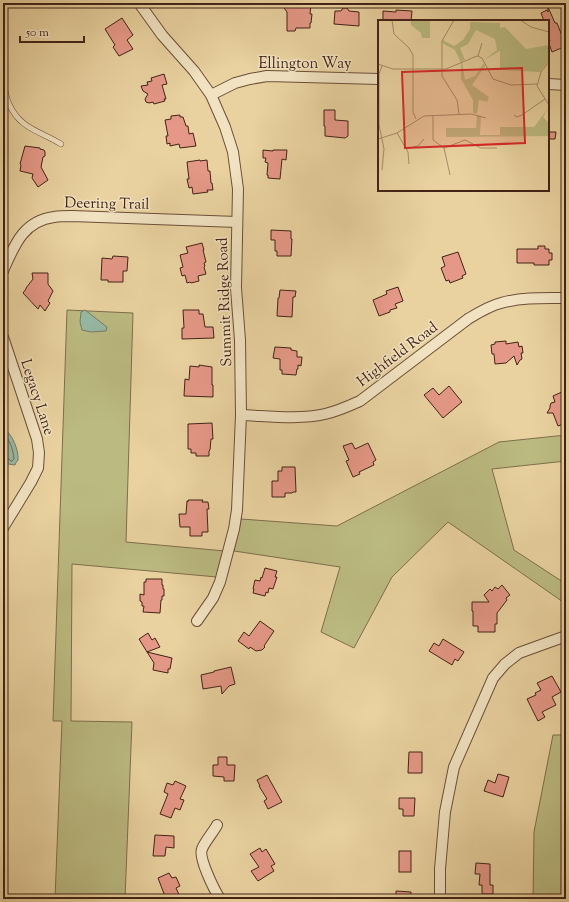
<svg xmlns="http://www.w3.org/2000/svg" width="569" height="902" font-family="'Sorts Mill Goudy',serif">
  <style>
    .green { fill: #bbba81; stroke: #7f6e4c }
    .water { fill: #97b8a3; stroke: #757c6b }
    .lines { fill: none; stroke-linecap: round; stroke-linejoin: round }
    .shore { stroke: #6d6e5c; stroke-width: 1 }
    .building { fill: #e59887; stroke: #432316 }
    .lane-casing { stroke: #6c4f38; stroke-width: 6 }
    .street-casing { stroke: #6c4f38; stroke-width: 12 }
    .lane { stroke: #f1e2c1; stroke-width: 5 }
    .street { stroke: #f1e2c1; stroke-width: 10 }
    .labels { text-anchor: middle; stroke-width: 3; stroke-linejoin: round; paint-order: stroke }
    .street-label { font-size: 15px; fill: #432316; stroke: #f1e2c1 }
    .inset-road { fill: none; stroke: #a78c69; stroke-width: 1 }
    .view { fill: #d62828; fill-opacity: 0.15; stroke: #d62828; stroke-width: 2 }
    .inset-edge { fill: none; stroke: #432316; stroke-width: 2 }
  </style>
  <rect width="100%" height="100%" fill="#e9d2a0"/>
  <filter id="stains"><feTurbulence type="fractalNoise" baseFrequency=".005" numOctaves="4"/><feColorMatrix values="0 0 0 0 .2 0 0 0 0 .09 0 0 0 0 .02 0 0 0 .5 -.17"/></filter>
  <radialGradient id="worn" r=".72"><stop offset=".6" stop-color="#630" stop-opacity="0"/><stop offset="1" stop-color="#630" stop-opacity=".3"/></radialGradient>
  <g class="green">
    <path d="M67,310L133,313L126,542L225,551L217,577L72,564L71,721L132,722L125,899H55L62,721H53Z"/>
    <path d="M566,435V461L492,469L514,550L566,584V604L448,522L392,577L354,648L321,632L340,567L234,551L241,519L337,526L499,442Z"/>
    <path d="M553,735H566V899H533L534,832Z"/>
  </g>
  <g class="water">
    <path d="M85,310L107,327L106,331L91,332L82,330L80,322L81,312Z"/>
    <path d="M3,429C12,432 19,451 18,460C17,461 15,464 15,465L8,464L3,459Z"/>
  </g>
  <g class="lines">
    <path class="shore" d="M3,433C10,440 13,449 14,459L12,461H11L6,457L3,456"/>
  </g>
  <g class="building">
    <path d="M287,4L297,5L302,8L304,4H311L310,14H312L311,23H310V28H296L295,31H287V12L284,8Z"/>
    <path d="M548,7L555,23H557L566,46L552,52L548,41H550L548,35V21H544L541,13L547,10L548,12Z"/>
    <path d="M343,8H347L349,11L359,12V26L334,24L335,11H341Z"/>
    <path d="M396,10L412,11L411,21H383V11L396,12Z"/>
    <path d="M122,18L133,35L127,40L133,49L119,56L113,47L115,45L105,29Z"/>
    <path d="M164,74L167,84L162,85L166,99H164L165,101L154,104L153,102L149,103L146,102L145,99L148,94L143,91L141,86L148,85L147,82L152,81L151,78Z"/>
    <path d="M324,110H335V120L348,121V136L345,138L325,136V126H324Z"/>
    <path d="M180,115V117H183L186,126H188L189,134L193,133L196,146L180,148L179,144L170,146V143L167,144L166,136H168L165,120L171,119V116Z"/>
    <path d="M548,132H556L555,139H548Z"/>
    <path d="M25,146L40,148V149L44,150L45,152V156L43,157L41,167L48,180L38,187L32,178L33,174L20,171L21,165L20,164Z"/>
    <path d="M263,150L273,151V150H287L286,160L282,159L280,179L268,178V175H267L268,163L265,162L266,158H263Z"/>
    <path d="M200,160V161L207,160L208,171H210L211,183H212L213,190H207L208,192L193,194L192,187L189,188L187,179H189L187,162Z"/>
    <path d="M271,230L291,231V239H292L291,256H277V251H275V240H271Z"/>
    <path d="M202,243L204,250H203L206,262L204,263L205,266L204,267L206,274L198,276L199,281L191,283L190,282L187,283L185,275L182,276L180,268L183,267L180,255L188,253L186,247Z"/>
    <path d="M538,246H545V249H549V253H552V260H549V265H534V263H517V249H538Z"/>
    <path d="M458,252L466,274L462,276L463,278L450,283L449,280L446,281L441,268L445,266L442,257Z"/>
    <path d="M113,256L128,257L127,271H123V282H108V280H101L102,258L112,259Z"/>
    <path d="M32,273H48V284L53,291L48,301L50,303L45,311L40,305L38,309L23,293L26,289V288L33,279Z"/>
    <path d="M398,287L403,301L395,304L397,308L390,310V312L379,316L373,300L387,294L386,291Z"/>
    <path d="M280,290L296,291L295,297H293L292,317L277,316L278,298H279Z"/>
    <path d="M183,310H199V314H203L205,327H213L214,338L182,339V328H184Z"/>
    <path d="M506,341V344L518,342L519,347L522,346L523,353H521L522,359L520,360L517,365L514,356L506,363L495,364L494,354H492L491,345L495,344V342Z"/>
    <path d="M275,347L291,348V350L297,351V357H302L301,366L298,365V369H297L296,375L282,374V370H280V359L273,358Z"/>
    <path d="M199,365L212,367V385H213V397L184,396L185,379L189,380L190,366L199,367Z"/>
    <path d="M449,386L462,402L443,418L424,395L433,388L439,395Z"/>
    <path d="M564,391L566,396V423L558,426L553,413H547L550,408V406L551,403L555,402L553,396Z"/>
    <path d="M212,423L213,439H211L210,450L209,451V456H196V453H191V449H188V424Z"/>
    <path d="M352,443L355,449L368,443L376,460L373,462L374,465L359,472L360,474L353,477L346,461L349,460L343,446Z"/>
    <path d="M282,467H295L296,492H293L292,493H285V497H272V481H278V471H282Z"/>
    <path d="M188,500H203L202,502H208L209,509H207L208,532H202V536H190V527H180L179,514H186L187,501L188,502Z"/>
    <path d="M265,568L277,571L275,577H277L273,589L269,588L268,593L266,592L265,596L253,593L254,589H253L255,580L260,581L261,577L262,578Z"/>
    <path d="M146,579H162V585H163V589H164V596H162V600H161L160,613L143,612L144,606H142V602L140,601V594L144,595V582H146Z"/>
    <path d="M502,585L510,595L506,598L507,600L497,613V624H495V632H478V626H473V611H472V602H489L484,595L490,589L492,591L495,587L498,589Z"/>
    <path d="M260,621L274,631L264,646L265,647L262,650L256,651L250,647L249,649L238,641L244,632L249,636Z"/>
    <path d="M148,633L152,640L155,638L160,647L147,652L139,639Z"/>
    <path d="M443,639L464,652L458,661L455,659L452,665L429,651L434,643L439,646Z"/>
    <path d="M147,652L172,658L170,669H168V673L153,670L154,663Z"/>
    <path d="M231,667L235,684L229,686L222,694L221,686L203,689L201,675L214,672V671Z"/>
    <path d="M552,676L561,692L552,697L556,705L542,712L545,717L538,721L527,699L536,695L535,693L541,690L537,683Z"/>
    <path d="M409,752H422V773H408Z"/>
    <path d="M218,757H227V765H235L234,781H224V777L213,776V765H218Z"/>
    <path d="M498,774L509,777L503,797L484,791L488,780L495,783Z"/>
    <path d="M267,775L282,802L268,809L264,801L267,799L259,786H260L257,780Z"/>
    <path d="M175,781L186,786L180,799L184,800L180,810L175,808L171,818L160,814L168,794L164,792L167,783L173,785Z"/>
    <path d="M399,798H415L414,816H403V809H399Z"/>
    <path d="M155,835L174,836V848L166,847L165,856H153Z"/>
    <path d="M260,848L262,852L266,849L275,864L271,866L274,871L258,881L251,871L259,867L250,854Z"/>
    <rect x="399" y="851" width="12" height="21"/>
    <path d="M476,863L490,864V885H493V894H482V885H479L480,874H475Z"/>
    <path d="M169,873L172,878L176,877L180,886L176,888L181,899H166L158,878Z"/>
    <path d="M396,891L411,892V899H396Z"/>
  </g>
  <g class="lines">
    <g class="lane-casing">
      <g id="lane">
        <path d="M3,32L5,42L3,52"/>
        <path d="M3,83C5,89 6,98 9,104C20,129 40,131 61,144"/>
      </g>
    </g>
    <g class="street-casing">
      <g id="street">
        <path d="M139,3L162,35L194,71L211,95L225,127L233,152L238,189L236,288L240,340L241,415L237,510L234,529L220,582L213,598L197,621"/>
        <path d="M548,84L566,85"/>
        <path d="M211,95L235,83L250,79L267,76L379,79"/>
        <path d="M3,271C14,246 23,221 54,217C60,216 66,216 72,216L237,222"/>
        <path d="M3,337L37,439L39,453L38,468L31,482L3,528"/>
        <path d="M241,415C268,416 299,420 325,414C338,411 349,406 360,401L468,319C478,313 489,306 501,303C522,297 544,298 566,298"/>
        <path d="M217,825C214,831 204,843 202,849C198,858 215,891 220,899"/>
        <path d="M440,899V869L445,812L454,767L493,678L505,664L519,653L566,636"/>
      </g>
    </g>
    <use href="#lane" class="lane"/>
    <use href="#street" class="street"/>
  </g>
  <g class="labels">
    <g class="street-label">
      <text x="305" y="68">Ellington Way</text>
      <text transform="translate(107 203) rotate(1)" y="5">Deering Trail</text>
      <text transform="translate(224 302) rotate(-92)" y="5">Summit Ridge Road</text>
      <text transform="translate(397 354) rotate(-37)" y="5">Highfield Road</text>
      <text transform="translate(38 397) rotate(72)" y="5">Legacy Lane</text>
    </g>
  </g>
  <g transform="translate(378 20)">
    <rect width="171" height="171" fill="#e9d2a0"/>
    <path d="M33,0H52V18H44L43,13L33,5ZM92,2L122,3V8L127,7L148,29L171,25V41L162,52L122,50V31L106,40L119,30L117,19L98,10L90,24L82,28L87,40L84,41L87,60L97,56L106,43L107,46L94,65L111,77L109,82L101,80L99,94L95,93V80L83,59V43L77,30L64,23L65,20L76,26L85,20L92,9ZM171,87L165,97L171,103V116L68,117V108H98L99,95L103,96L102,115H122V107H156Z" fill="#bbba81"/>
    <path class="inset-road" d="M14,0L16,14L31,28L35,35V92L38,99M76,0L64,21V56L79,80L81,94M142,0L153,7L171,12M100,36L104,23M171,42L163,52L159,66L171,85M0,44L15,49H68L99,36L104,38L115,59L133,65L159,64M4,46L1,54V105L6,129L4,150M55,95V120L66,128L72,155M136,95L139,97L144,95L167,79M19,113L30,132L31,144M0,119L19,113L46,96L93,94L108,98M66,128L87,120L103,128H119M28,129L40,126L46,119"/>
    <path class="view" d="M144,48L147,123L27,128L24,52Z"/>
    <rect width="171" height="171" class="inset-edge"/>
  </g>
  <rect width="569" height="902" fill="none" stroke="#e9d2a0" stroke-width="16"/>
  <rect x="4" y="4" width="561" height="894" fill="none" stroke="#432316" stroke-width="2"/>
  <rect x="8" y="8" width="553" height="886" fill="none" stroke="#432316"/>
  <path d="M20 36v6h64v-6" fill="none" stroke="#432316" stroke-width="2"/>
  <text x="26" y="36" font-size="12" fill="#432316" stroke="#f1e2c1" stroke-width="3" paint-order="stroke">50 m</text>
  <rect width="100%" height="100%" filter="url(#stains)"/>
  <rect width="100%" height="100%" fill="url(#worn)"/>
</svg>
